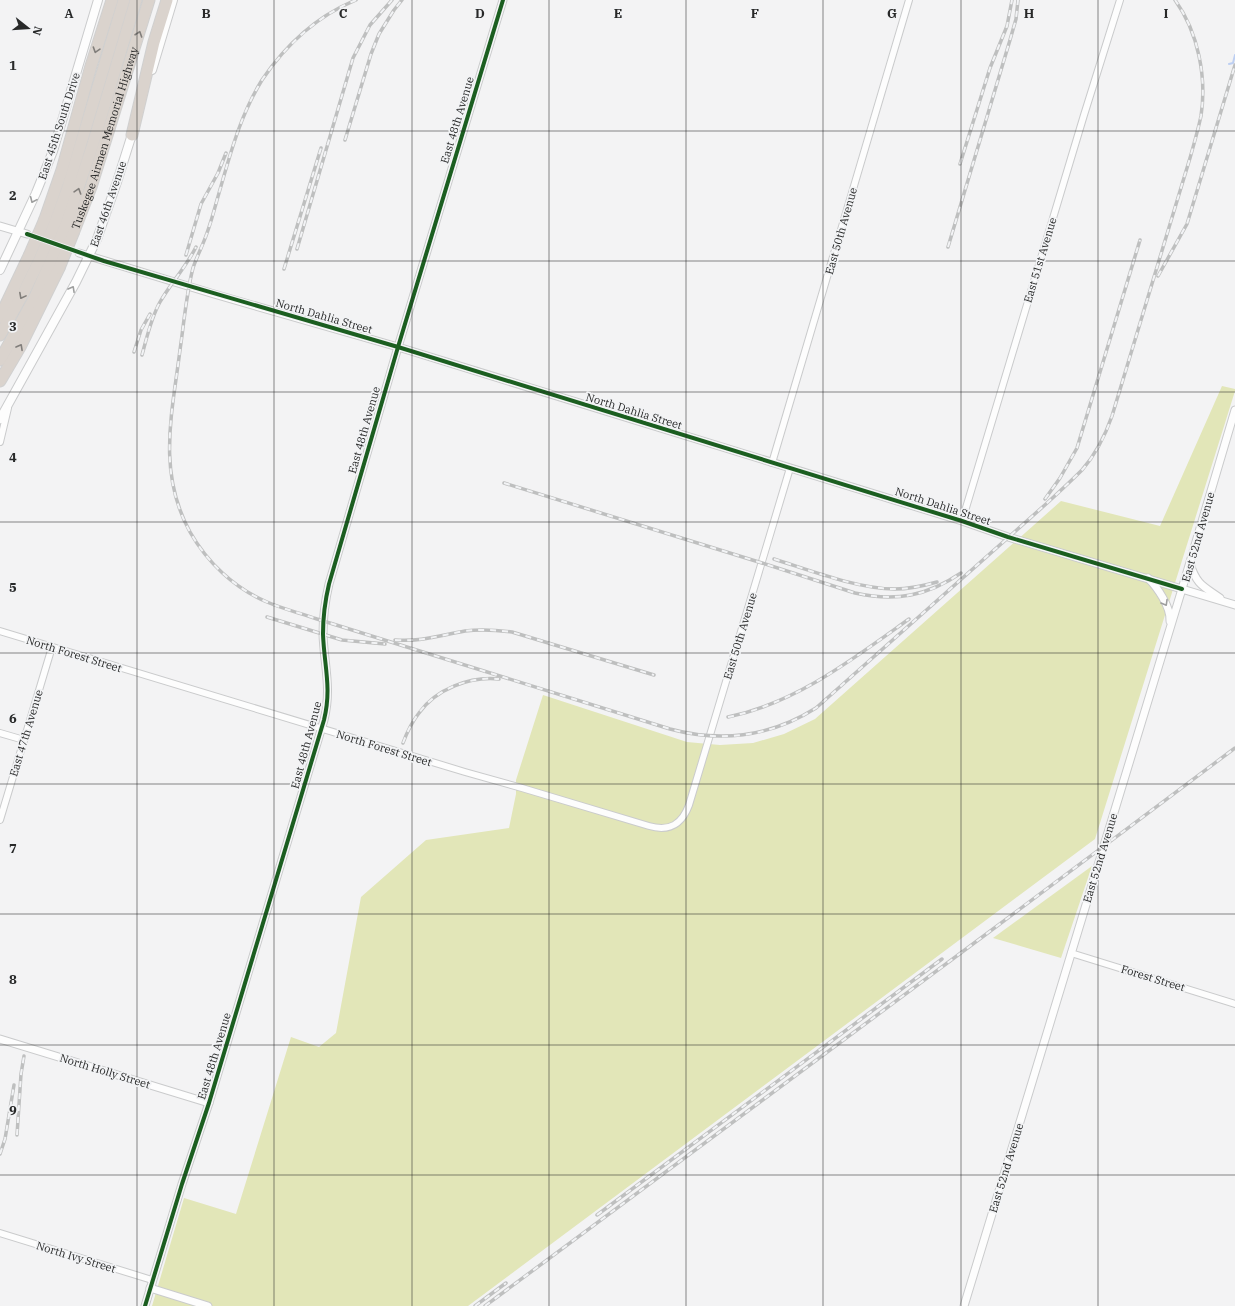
<svg xmlns="http://www.w3.org/2000/svg" width="1235" height="1306" font-family="'IBM Plex Serif',serif">
  <style>
    .green { fill: #e2e6b8 }
    .lines { fill: none; stroke-linecap: round; stroke-linejoin: round }
    .stream { stroke: #bdcff2; stroke-width: 2 }
    .minor-casing { stroke: #cacbcc; stroke-width: 8 }
    .tertiary-casing { stroke: #cacbcc; stroke-width: 9 }
    .secondary-casing { stroke: #cacbcc; stroke-width: 10 }
    .motorway-casing { stroke: #d0d0d0; stroke-width: 13 }
    .minor { stroke: #fdfdfd; stroke-width: 6 }
    .tertiary { stroke: #fdfdfd; stroke-width: 7 }
    .secondary { stroke: #fdfdfd; stroke-width: 8 }
    .motorway { stroke: #dad3cd; stroke-width: 11 }
    .rail-casing { stroke: #bebfbf; stroke-width: 3.5 }
    .rail { stroke: #f2f3f5; stroke-width: 2; stroke-dasharray: 6; stroke-linecap: butt }
    .motorway-bridge-casing { stroke: #d0d0d0; stroke-width: 13; stroke-linecap: butt }
    .motorway-bridge { stroke: #dad3cd; stroke-width: 11 }
    .cycleway-casing { stroke: #f2f3f5; stroke-width: 6 }
    .cycleway { stroke: #1b5e20; stroke-width: 4 }
    .oneway { stroke: #817e7b }
    .oneway2 { stroke: #9d9e9e }
    .grid { fill: none; stroke: #282929; stroke-width: 1; stroke-opacity: 0.55 }
    .labels { text-anchor: middle; stroke-width: 3.5; stroke-linejoin: round; paint-order: stroke }
    .street-label { font-size: 11px; fill: #282929; stroke: #f2f3f5 }
    .grid-label { font-size: 13px; text-anchor: middle; font-weight: bold; fill: #282929; stroke: #f2f3f5; stroke-width: 3.5; stroke-linejoin: round; paint-order: stroke }
  </style>
  <rect width="100%" height="100%" fill="#f3f3f4"/>
  <g class="green">
    <path d="M1222,386L1235,389V391L1095,839L468,1306H152L184,1198L236,1214L291,1037L319,1047L336,1033L361,897L426,840L509,828L516,794V780L543,695L687,742L720,745L753,743L784,734L815,719L1061,501L1160,526Z"/>
    <path d="M1092,866L1061,958L993,938Z"/>
  </g>
  <g class="lines">
    <path class="stream" d="M1229,64L1233,63L1235,55"/>
    <g class="minor-casing">
      <g id="minor">
        <path d="M0,442L8,408"/>
        <path d="M772,463L909,0"/>
        <path d="M962,521L1084,115L1120,0"/>
        <path d="M0,631L465,772L522,788L649,826C670,832 682,824 689,805L790,468"/>
        <path d="M0,733L24,740"/>
        <path d="M0,820L52,647"/>
        <path d="M1071,953L1235,1004"/>
        <path d="M0,1233L152,1280"/>
      </g>
    </g>
    <g class="tertiary-casing">
      <g id="tertiary">
        <path d="M0,226L27,234"/>
        <path d="M79,253L214,294L398,347L962,521L1008,537L1235,605"/>
        <path d="M1190,564C1197,585 1203,586 1220,598"/>
        <path d="M1148,578C1157,587 1171,607 1170,621"/>
        <path d="M0,1039L209,1103"/>
        <path d="M150,1288L208,1306"/>
        <path d="M145,1306L182,1184L209,1103L324,720C332,688 324,665 323,634C323,617 325,601 329,584L398,347L503,0"/>
        <path d="M964,1306L1182,589L1235,410"/>
      </g>
    </g>
    <g class="secondary-casing">
      <g id="secondary">
        <path d="M152,70L173,0"/>
        <path d="M0,270L36,193L53,151L98,0"/>
        <path d="M0,419L76,282L97,239L117,182L133,131"/>
      </g>
    </g>
    <g class="motorway-casing">
      <g id="motorway">
        <path d="M132,135L154,42L167,0"/>
        <path d="M45,219L62,170L91,66L112,0"/>
        <path d="M55,223L67,190L124,0"/>
        <path d="M65,227L92,147L136,0"/>
        <path id="s1" d="M74,231L91,187L149,0"/>
        <path d="M0,317L29,256"/>
        <path d="M0,335L24,292L39,261"/>
        <path d="M0,360L34,299L49,265"/>
        <path d="M0,381L20,347L59,268"/>
      </g>
    </g>
    <use href="#minor" class="minor"/>
    <use href="#tertiary" class="tertiary"/>
    <use href="#secondary" class="secondary"/>
    <use href="#motorway" class="motorway"/>
    <g class="rail-casing">
      <g id="rail">
        <path d="M356,0C317,16 285,46 262,80C239,117 229,159 217,200C214,211 211,222 207,233C203,245 197,256 193,268C186,295 184,323 180,350C172,414 157,472 190,532C207,562 234,588 267,602C283,609 300,613 317,619L670,729C722,743 770,737 816,708L1046,504C1058,493 1070,482 1082,470C1096,454 1105,436 1112,416L1190,158C1194,144 1198,130 1201,116C1207,77 1198,32 1175,0"/>
        <path d="M345,140L371,54L379,34L394,10L402,0"/>
        <path d="M960,164L990,68L1007,26L1012,0"/>
        <path d="M948,247L1010,40L1016,19L1018,0"/>
        <path d="M297,249L353,58L370,25L392,0"/>
        <path d="M186,255L201,204L218,173L226,153"/>
        <path d="M284,269L321,148"/>
        <path d="M1158,276L1187,224L1235,65"/>
        <path d="M134,352L141,330L150,314"/>
        <path d="M142,355C147,337 151,318 160,302C171,283 186,267 196,247"/>
        <path d="M504,483L762,563L855,593C896,602 927,596 961,573"/>
        <path d="M1045,499L1060,478L1077,448L1140,240"/>
        <path d="M774,559C809,570 858,589 895,589C909,589 923,586 937,582"/>
        <path d="M267,617L342,640L385,644"/>
        <path d="M395,640C421,642 441,635 465,631C481,629 496,630 512,632L654,675"/>
        <path d="M728,717C796,703 853,659 909,619"/>
        <path d="M403,743C407,732 412,722 419,713C436,689 470,676 499,679"/>
        <path d="M17,1135L21,1074L24,1056"/>
        <path d="M0,1154L5,1139L14,1085"/>
        <path d="M597,1215L942,959"/>
        <path d="M475,1306L506,1283"/>
        <path d="M485,1306L985,935L1235,748"/>
      </g>
    </g>
    <use href="#rail" class="rail"/>
    <g class="motorway-bridge-casing">
      <g id="motorway-bridge">
        <path d="M29,256L45,219"/>
        <path d="M39,261L55,223"/>
        <path d="M49,265L65,227"/>
        <path d="M59,268L74,231"/>
      </g>
    </g>
    <use href="#motorway-bridge" class="motorway-bridge"/>
    <g class="cycleway-casing">
      <g id="cycleway">
        <path d="M27,234L104,261L398,347L962,521L1008,537L1182,589"/>
        <path d="M145,1306L182,1184L209,1103L324,720C332,688 324,665 323,634C323,617 325,601 329,584L398,347L503,0"/>
      </g>
    </g>
    <use href="#cycleway" class="cycleway"/>
  </g>
  <defs><path id="oneway-chevron" d="M-2-3.5L2.5 0L-2 3.5" fill="none" stroke-width="1.6" stroke-linecap="round" stroke-linejoin="round"/></defs>
  <g class="oneway">
    <use href="#oneway-chevron" transform="translate(139 34) rotate(-71)"/>
    <use href="#oneway-chevron" transform="translate(96 50) rotate(108)"/>
    <use href="#oneway-chevron" transform="translate(78 191) rotate(-72)"/>
    <use href="#oneway-chevron" transform="translate(22 296) rotate(118)"/>
    <use href="#oneway-chevron" transform="translate(20 347) rotate(-61)"/>
  </g>
  <g class="oneway2">
    <use href="#oneway-chevron" transform="translate(33 200) rotate(114)"/>
    <use href="#oneway-chevron" transform="translate(72 289) rotate(-61)"/>
    <use href="#oneway-chevron" transform="translate(1165 603) rotate(60)"/>
  </g>
  <path class="grid" d="M137,0V1306M274,0V1306M412,0V1306M549,0V1306M686,0V1306M823,0V1306M961,0V1306M1098,0V1306M0,131H1235M0,261H1235M0,392H1235M0,522H1235M0,653H1235M0,784H1235M0,914H1235M0,1045H1235M0,1175H1235"/>
  <g class="labels">
    <g class="street-label">
      <text transform="translate(457 120) rotate(-73)" y="4">East 48th Avenue</text>
      <text transform="translate(59 126) rotate(-72)" y="4">East 45th South Drive</text>
      <text dy="4" stroke="none"><textPath href="#s1" startOffset="98">Tuskegee Airmen Memorial Highway</textPath></text>
      <text transform="translate(108 204) rotate(-71)" y="4">East 46th Avenue</text>
      <text transform="translate(841 231) rotate(-74)" y="4">East 50th Avenue</text>
      <text transform="translate(1040 260) rotate(-73)" y="4">East 51st Avenue</text>
      <text transform="translate(324 316) rotate(16)" y="4">North Dahlia Street</text>
      <text transform="translate(634 411) rotate(17)" y="4">North Dahlia Street</text>
      <text transform="translate(364 430) rotate(-74)" y="4">East 48th Avenue</text>
      <text transform="translate(943 506) rotate(18)" y="4">North Dahlia Street</text>
      <text transform="translate(1198 537) rotate(-74)" y="4">East 52nd Avenue</text>
      <text transform="translate(740 636) rotate(-73)" y="4">East 50th Avenue</text>
      <text transform="translate(74 654) rotate(17)" y="4">North Forest Street</text>
      <text transform="translate(26 733) rotate(-73)" y="4">East 47th Avenue</text>
      <text transform="translate(306 745) rotate(-75)" y="4">East 48th Avenue</text>
      <text transform="translate(384 748) rotate(17)" y="4">North Forest Street</text>
      <text transform="translate(1100 858) rotate(-73)" y="4">East 52nd Avenue</text>
      <text transform="translate(1153 978) rotate(17)" y="4">Forest Street</text>
      <text transform="translate(214 1056) rotate(-73)" y="4">East 48th Avenue</text>
      <text transform="translate(105 1071) rotate(17)" y="4">North Holly Street</text>
      <text transform="translate(1006 1168) rotate(-73)" y="4">East 52nd Avenue</text>
      <text transform="translate(76 1257) rotate(17)" y="4">North Ivy Street</text>
    </g>
  </g>
  <g class="grid-label">
    <text x="69" y="18">A</text>
    <text x="206" y="18">B</text>
    <text x="343" y="18">C</text>
    <text x="480" y="18">D</text>
    <text x="618" y="18">E</text>
    <text x="755" y="18">F</text>
    <text x="892" y="18">G</text>
    <text x="1029" y="18">H</text>
    <text x="1166" y="18">I</text>
    <text x="13" y="70">1</text>
    <text x="13" y="200">2</text>
    <text x="13" y="331">3</text>
    <text x="13" y="462">4</text>
    <text x="13" y="592">5</text>
    <text x="13" y="723">6</text>
    <text x="13" y="853">7</text>
    <text x="13" y="984">8</text>
    <text x="13" y="1115">9</text>
  </g>
  <g transform="translate(28 28) rotate(107)" stroke="#f2f3f5" stroke-width="3" paint-order="stroke">
  <path d="M0-3L7 15L0 10L-7 15Z" fill="#282929"/>
  <text y="-6" font-size="11" font-weight="bold" text-anchor="middle" fill="#282929">N</text>
  </g>
</svg>
